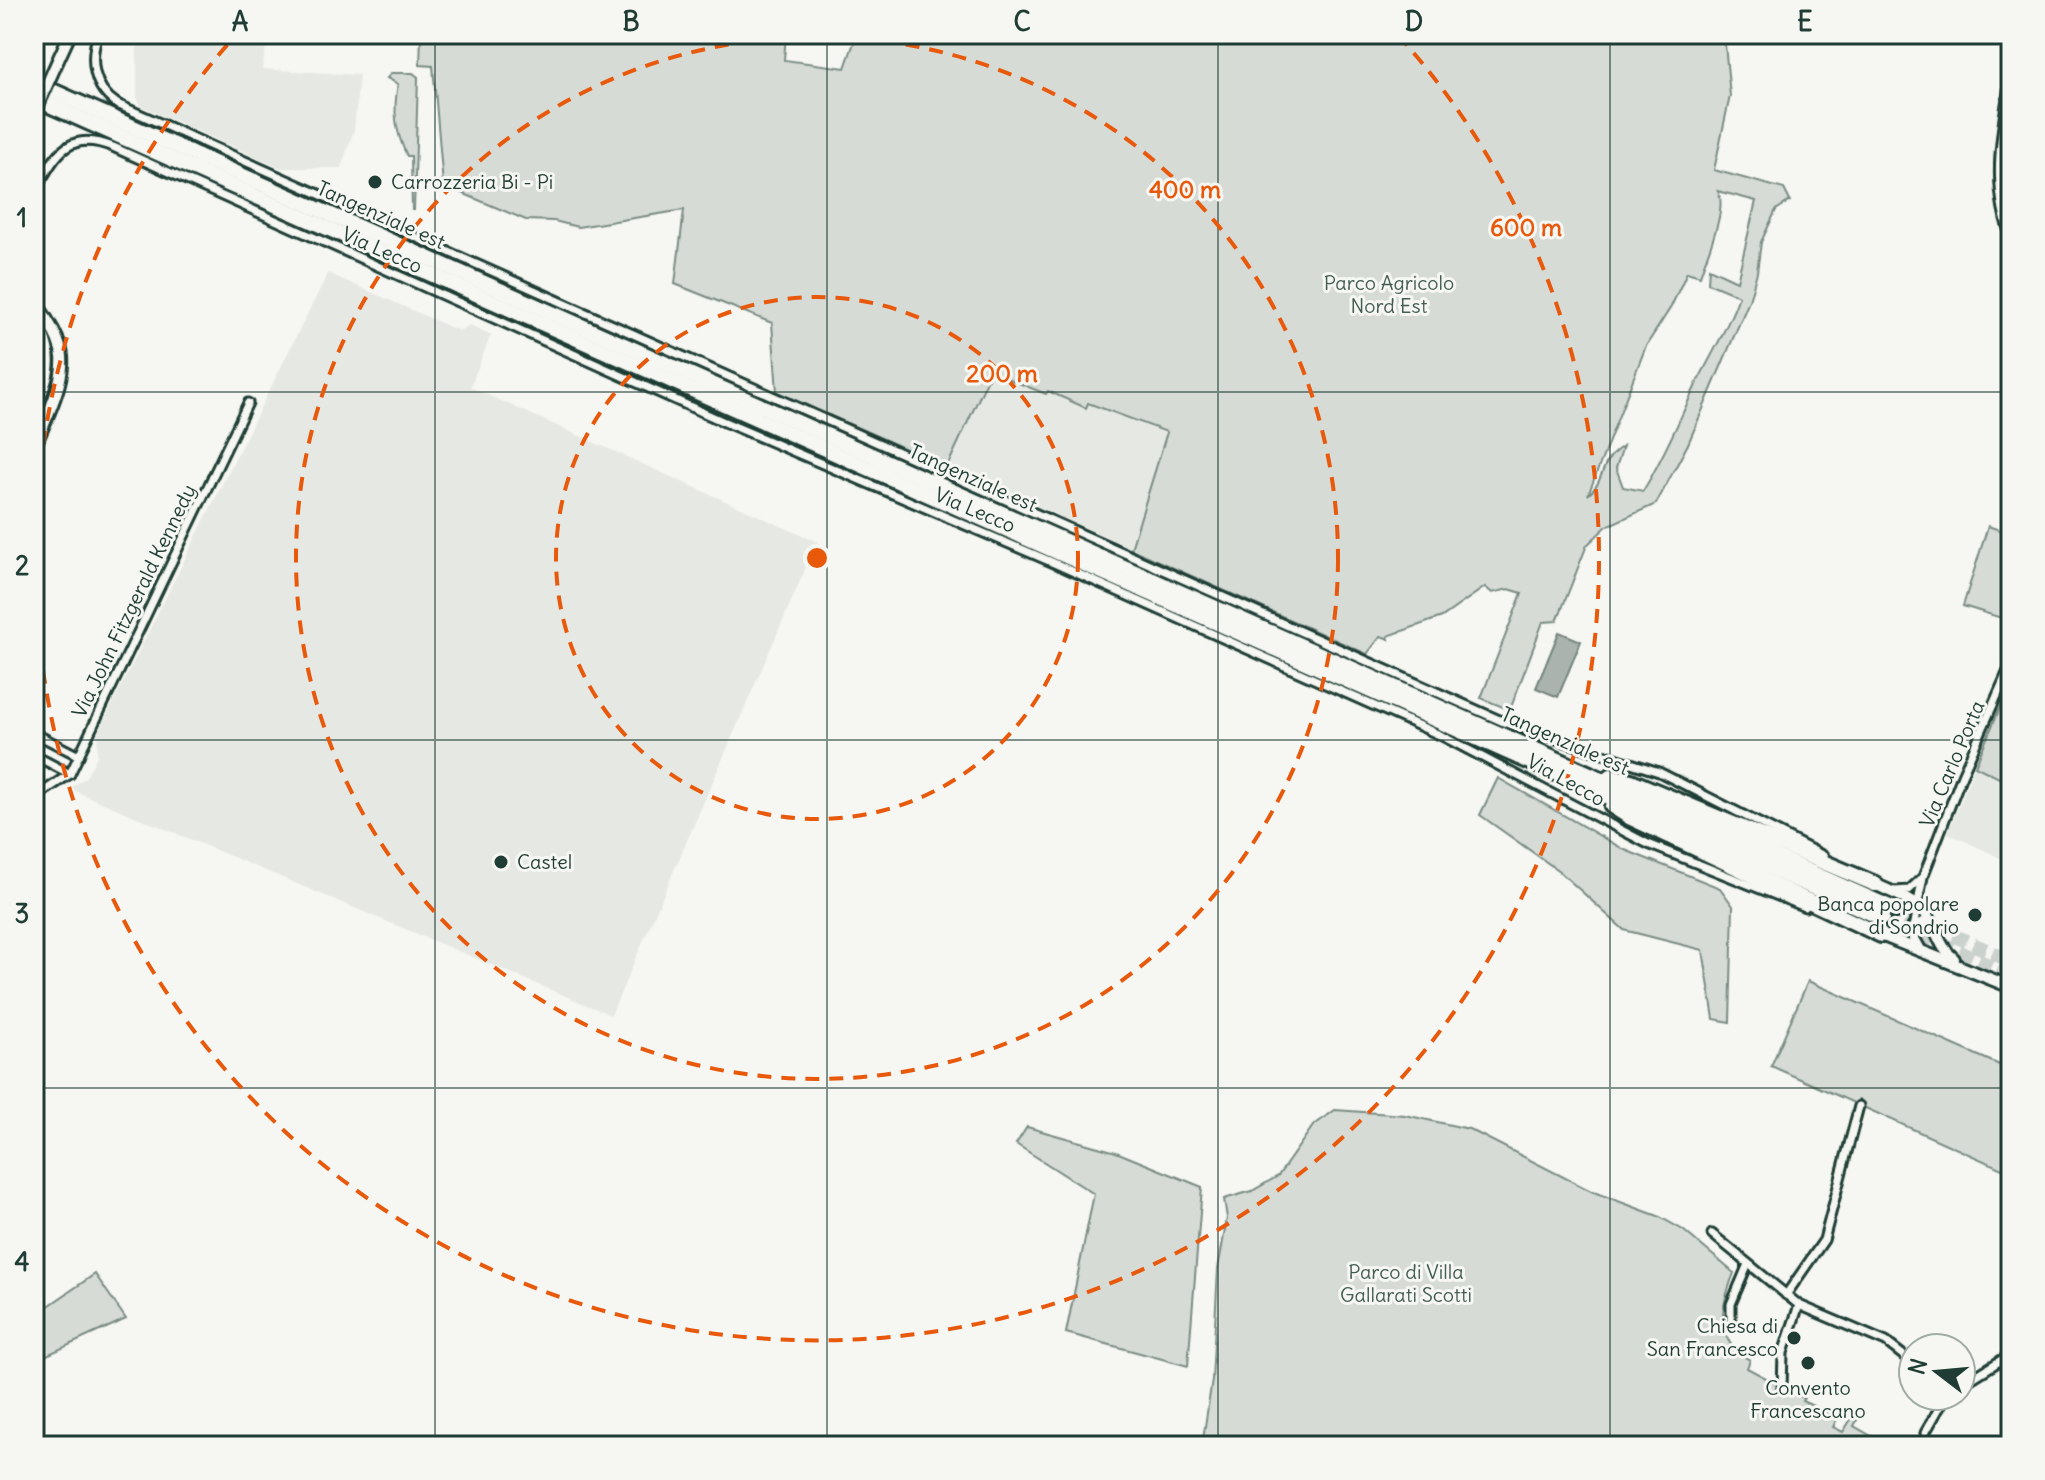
<svg xmlns="http://www.w3.org/2000/svg" width="2045" height="1480" font-family="Delius,sans-serif">
  <style>
    .built { fill: #e6e8e4 }
    .green { fill: #d6dbd6; stroke: #7a8c85; stroke-width: 2; fill-rule: evenodd }
    .water { fill: #aab3ae; stroke: #72847d; stroke-width: 2 }
    .lines { fill: none; stroke-linecap: round; stroke-linejoin: round }
    .highway-tunnel { stroke: #cbd1cc; stroke-width: 14; stroke-dasharray: 14 7; stroke-linecap: butt }
    .street-casing { stroke: #1f3d34; stroke-width: 13 }
    .secondary-casing { stroke: #1f3d34; stroke-width: 16 }
    .highway-casing { stroke: #1f3d34; stroke-width: 20 }
    .street { stroke: #f6f6f2; stroke-width: 7 }
    .secondary { stroke: #f6f6f2; stroke-width: 10 }
    .highway { stroke: #f6f6f2; stroke-width: 14 }
    .secondary-bridge-casing { stroke: #1f3d34; stroke-width: 16; stroke-linecap: butt }
    .secondary-bridge { stroke: #f6f6f2; stroke-width: 10 }
    .grid { fill: none; stroke: #1f3d34; stroke-width: 2; stroke-opacity: 0.55 }
    .ring { fill: none; stroke: #e8590c; stroke-width: 4; stroke-dasharray: 14 10 }
    .poi-dot { fill: #1f3d34; stroke: #f6f6f2; stroke-width: 3 }
    .labels { text-anchor: middle; stroke-width: 6; stroke-linejoin: round; paint-order: stroke }
    .poi-label { font-size: 20px; fill: #1f3d34; stroke: #f6f6f2; text-anchor: start }
    .street-label { font-size: 20px; fill: #1f3d34; stroke: #f6f6f2 }
    .park-label { font-size: 20px; fill: #445d54; stroke: #f6f6f2 }
    .centre { fill: #e8590c; stroke: #f6f6f2; stroke-width: 4 }
    .ring-label { font-size: 24px; text-anchor: middle; font-weight: bold; fill: #e8590c; stroke: #f6f6f2; stroke-width: 6; stroke-linejoin: round; paint-order: stroke }
    .neatline { fill: none; stroke: #1f3d34; stroke-width: 3 }
    .grid-label { font-size: 26px; text-anchor: middle; font-weight: bold; fill: #1f3d34 }
  </style>
  <rect width="100%" height="100%" fill="#f6f6f2"/>
  <filter id="ink" filterUnits="userSpaceOnUse"><feTurbulence type="fractalNoise" baseFrequency=".0125" numOctaves="2"/><feDisplacementMap in="SourceGraphic" scale="16" xChannelSelector="R" yChannelSelector="G"/><feConvolveMatrix kernelMatrix="1 2 1 2 8 2 1 2 1" color-interpolation-filters="sRGB"/></filter>
  <g filter="url(#ink)">
    <g class="built">
      <path d="M137,34H268L262,69L359,75L354,130L341,168H281L141,106L137,97Z"/>
      <path d="M328,273L459,331L470,325L491,335L470,387L817,542L611,1015L77,792L72,787L86,777L97,756L98,733Z"/>
      <path d="M991,367L1242,443L1210,583L951,468L940,449Z"/>
      <path d="M1975,766L2011,784V863L1948,833Z"/>
    </g>
    <g class="green">
      <path d="M421,34H786L784,60L845,68L857,34H1724L1730,96L1714,170L1784,189L1790,201L1776,210L1761,242L1757,272L1749,301L1688,444L1656,504L1607,526L1587,545L1557,621L1543,622L1510,710L1481,698L1522,593L1509,589L1492,593L1485,587L1442,617L1388,636L1389,639L1381,636L1367,654L1131,549L1167,432L1088,403L1086,408L1048,391L1046,394L991,372L947,467L777,392L772,323L675,284L684,210L578,227L554,221L526,220L443,185L433,66L420,65ZM1718,191L1756,201L1737,281L1709,268L1708,283L1739,296C1728,328 1711,355 1696,385C1678,422 1665,455 1643,491L1623,487L1616,468L1623,446C1597,463 1607,479 1588,495L1646,346L1671,307L1687,272L1700,276C1706,256 1728,209 1718,191Z"/>
      <path d="M392,73H413L418,77L414,210H412L411,156H407C395,131 393,111 398,84L387,78Z"/>
      <path d="M1988,526L2011,534V621L1963,606Z"/>
      <path d="M2011,682V784L1975,766Z"/>
      <path d="M1498,778L1625,850L1720,888L1733,906L1730,1022L1714,1019L1703,950L1624,930L1559,871L1480,815Z"/>
      <path d="M1808,981L2011,1070V1173L1771,1066Z"/>
      <path d="M1335,1110L1405,1115L1469,1129L1591,1191L1658,1216L1683,1230L1734,1273C1721,1306 1712,1340 1750,1360L1747,1368L1804,1398L1802,1401L1838,1417L1833,1427L1843,1432L1853,1416L1858,1418L1854,1426L1889,1446L1896,1441L1908,1445V1446H1202L1212,1380L1218,1269L1227,1218L1224,1199L1252,1191L1278,1176L1313,1126Z"/>
      <path d="M1027,1127L1116,1152L1202,1187L1188,1366L1066,1333L1094,1194L1016,1144Z"/>
      <path d="M95,1274L126,1319L34,1361V1316Z"/>
    </g>
    <path class="water" d="M1559,632L1581,641L1558,697L1536,688Z"/>
    <g class="lines">
      <g class="highway-tunnel">
        <path d="M1896,910L2011,961"/>
        <path d="M1882,918L2011,975"/>
      </g>
      <g class="street-casing">
        <g id="street">
          <path d="M98,34C89,60 93,88 117,104L1506,723L1659,772L1824,856"/>
          <path d="M34,193C55,157 66,128 113,147L722,421L1054,563L1442,736L1648,844L1805,907"/>
          <path d="M34,733L79,756"/>
          <path d="M34,755L70,774"/>
          <path d="M34,798L70,774L248,403"/>
          <path d="M1895,891L1909,890L1921,879"/>
          <path d="M1913,928L1923,877L1962,775L2011,664"/>
          <path d="M1712,1234L1799,1305L1886,1342L1913,1363"/>
          <path d="M1786,1295L1824,1240L1859,1106"/>
          <path d="M1731,1320V1304L1748,1264"/>
          <path d="M1961,1385L2011,1354"/>
          <path d="M1782,1388L1783,1353L1799,1305"/>
          <path d="M1940,1446L1927,1438L1925,1433L1946,1396"/>
        </g>
      </g>
      <g class="secondary-casing">
        <g id="secondary">
          <path d="M58,60L70,34"/>
          <path d="M2011,82C2003,133 1993,183 2011,233"/>
          <path d="M34,299C44,316 56,331 61,350C68,378 44,422 34,448"/>
          <path d="M34,316C57,359 50,370 34,413"/>
          <path d="M1875,884C1892,893 1914,899 1926,914C1937,929 1939,947 1954,959"/>
          <path d="M1881,935L2011,987"/>
          <path d="M1919,948L1914,939L1913,928L1923,923L1932,928"/>
        </g>
      </g>
      <g class="highway-casing">
        <g id="highway">
          <path d="M34,83L1896,910"/>
          <path d="M34,98L1882,918"/>
          <path d="M1611,776L1631,781L1875,884"/>
          <path d="M1612,806L1631,818L1881,935"/>
        </g>
      </g>
      <use href="#street" class="street"/>
      <use href="#secondary" class="secondary"/>
      <use href="#highway" class="highway"/>
      <g class="secondary-bridge-casing">
        <path id="secondary-bridge" d="M34,114L58,60"/>
      </g>
      <use href="#secondary-bridge" class="secondary-bridge"/>
    </g>
  </g>
  <path class="grid" d="M435,34V1446M827,34V1446M1218,34V1446M1610,34V1446M34,392H2011M34,740H2011M34,1088H2011"/>
  <g class="ring">
    <circle cx="817" cy="558" r="261"/>
    <circle cx="817" cy="558" r="521"/>
    <path d="M1398 35A782 782 0 1 1 236 35"/>
  </g>
  <g class="poi-dot">
    <circle cx="375" cy="182" r="8"/>
    <circle cx="501" cy="862" r="8"/>
    <circle cx="1975" cy="915" r="8"/>
    <circle cx="1794" cy="1338" r="8"/>
    <circle cx="1808" cy="1363" r="8"/>
  </g>
  <g class="labels">
    <g class="poi-label">
      <text x="391" y="189">Carrozzeria Bi - Pi</text>
      <text x="517" y="869">Castel</text>
      <text x="1959" y="911" text-anchor="end">Banca popolare<tspan x="1959" dy="23">di Sondrio</tspan></text>
      <text x="1778" y="1333" text-anchor="end">Chiesa di<tspan x="1778" dy="23">San Francesco</tspan></text>
      <text x="1808" y="1395" text-anchor="middle">Convento<tspan x="1808" dy="23">Francescano</tspan></text>
    </g>
    <g class="street-label">
      <text transform="translate(381 215) rotate(24)" y="7">Tangenziale est</text>
      <text transform="translate(382 250) rotate(24)" y="7">Via Lecco</text>
      <text transform="translate(973 478) rotate(24)" y="7">Tangenziale est</text>
      <text transform="translate(975 510) rotate(23)" y="7">Via Lecco</text>
      <text transform="translate(134 601) rotate(-64)" y="7">Via John Fitzgerald Kennedy</text>
      <text transform="translate(1565 741) rotate(24)" y="7">Tangenziale est</text>
      <text transform="translate(1952 764) rotate(-67)" y="7">Via Carlo Porta</text>
      <text transform="translate(1566 780) rotate(29)" y="7">Via Lecco</text>
    </g>
    <g class="park-label">
      <text x="1389" y="290">Parco Agricolo<tspan x="1389" dy="23">Nord Est</tspan></text>
      <text x="1406" y="1279">Parco di Villa<tspan x="1406" dy="23">Gallarati Scotti</tspan></text>
    </g>
  </g>
  <circle cx="817" cy="558" r="12" class="centre"/>
  <g class="ring-label">
    <text x="1185" y="198">400 m</text>
    <text x="1526" y="236">600 m</text>
    <text x="1002" y="382">200 m</text>
  </g>
  <rect width="2045" height="1480" fill="none" stroke="#f6f6f2" stroke-width="88"/>
  <g transform="translate(1937 1372) rotate(286)"><circle r="38" fill="#f6f6f2" stroke="#a0aca6" stroke-width="2"/>
  <path d="M0-6L14 30L0 20L-14 30Z" fill="#1f3d34"/>
  <text y="-12" font-size="22" font-weight="bold" text-anchor="middle" fill="#1f3d34">N</text>
  </g>
  <rect x="44" y="44" width="1957" height="1392" class="neatline"/>
  <g class="grid-label">
    <text x="240" y="31">A</text>
    <text x="631" y="31">B</text>
    <text x="1022" y="31">C</text>
    <text x="1414" y="31">D</text>
    <text x="1805" y="31">E</text>
    <text x="22" y="227">1</text>
    <text x="22" y="575">2</text>
    <text x="22" y="923">3</text>
    <text x="22" y="1271">4</text>
  </g>
</svg>
